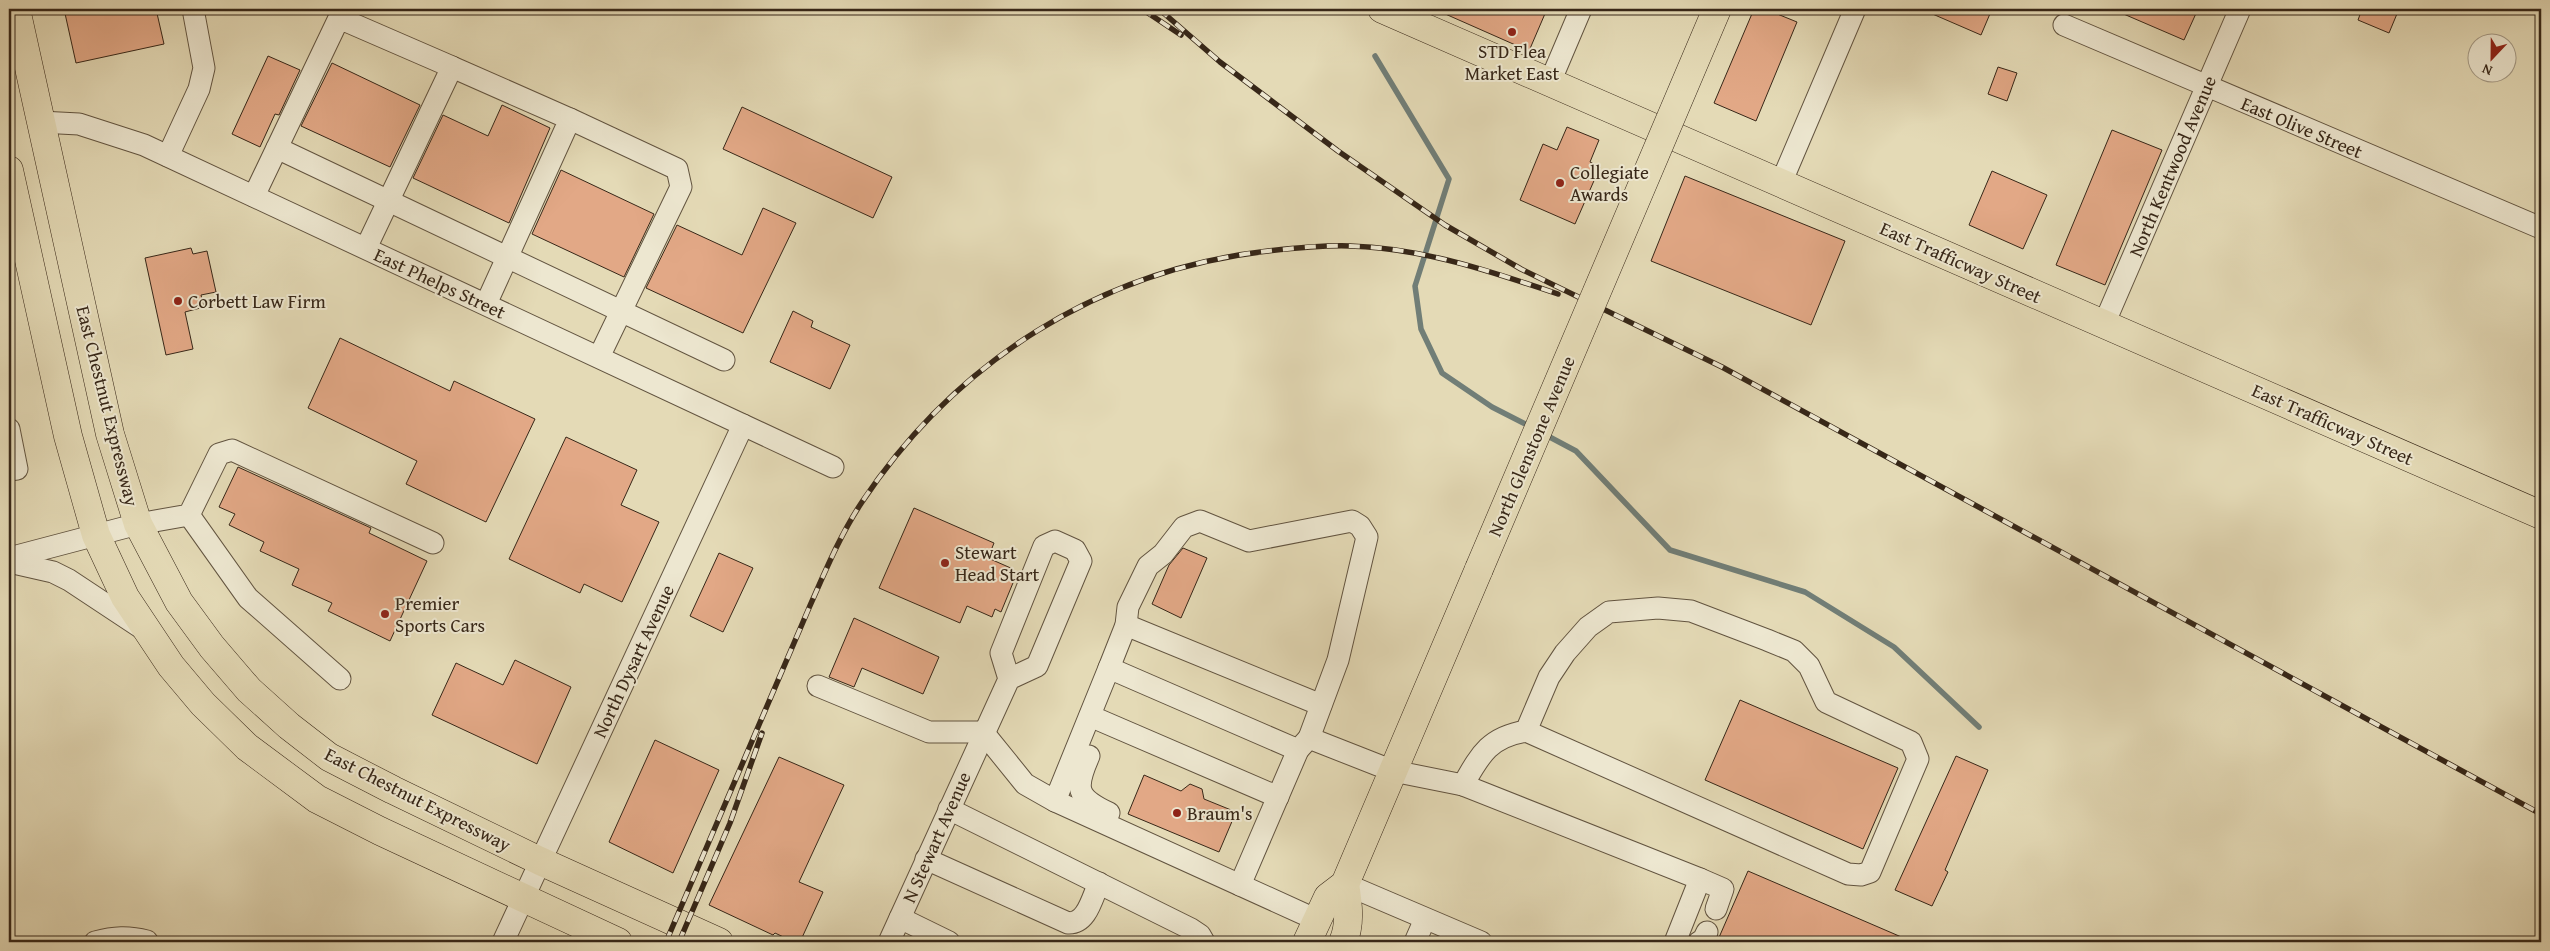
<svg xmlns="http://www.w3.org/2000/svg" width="2550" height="951" font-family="'Gentium Book Plus',serif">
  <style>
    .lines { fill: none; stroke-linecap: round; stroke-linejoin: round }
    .stream { stroke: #717e77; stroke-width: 5.5 }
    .building { fill: #e2a886; stroke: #372718 }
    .minor-casing { stroke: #625440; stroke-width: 23 }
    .major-casing { stroke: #372718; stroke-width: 29 }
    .minor { stroke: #ede7d0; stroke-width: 21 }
    .major { stroke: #e4dab6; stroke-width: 28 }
    .rail-casing { stroke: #372718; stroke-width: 5.5 }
    .rail { stroke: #ede7d0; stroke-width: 4; stroke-dasharray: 11; stroke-linecap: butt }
    .major-bridge-casing { stroke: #372718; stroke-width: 29; stroke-linecap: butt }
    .major-bridge { stroke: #e4dab6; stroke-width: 28 }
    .poi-dot { fill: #8f2418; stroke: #ede7d0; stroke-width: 2 }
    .labels { text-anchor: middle; stroke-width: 4; stroke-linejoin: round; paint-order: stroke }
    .poi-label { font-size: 19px; fill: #372718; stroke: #ede7d0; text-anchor: start }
    .street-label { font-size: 19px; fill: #372718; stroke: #ede7d0 }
  </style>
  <rect width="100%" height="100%" fill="#e4dab6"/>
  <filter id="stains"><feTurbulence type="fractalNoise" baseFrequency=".004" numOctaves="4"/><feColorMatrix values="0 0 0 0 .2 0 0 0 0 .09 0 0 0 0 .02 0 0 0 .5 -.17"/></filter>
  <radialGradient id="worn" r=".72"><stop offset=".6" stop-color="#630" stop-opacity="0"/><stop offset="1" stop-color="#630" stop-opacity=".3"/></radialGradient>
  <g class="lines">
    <g class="stream">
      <path d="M1375,56L1449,179L1415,286L1421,329L1442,373L1492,407L1531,427"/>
      <path d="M1544,434L1576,451L1670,550L1805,592L1894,647L1979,727"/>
    </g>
  </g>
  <g class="building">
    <path d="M64,9H156L164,44L76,63Z"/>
    <path d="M1434,9H1547L1529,51Z"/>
    <path d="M1754,9H1765L1797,22L1756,121L1714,103Z"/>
    <path d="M1921,9H1992L1981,35Z"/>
    <path d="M2112,9H2198L2184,40Z"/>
    <path d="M2362,9H2399L2389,33L2358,20Z"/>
    <path d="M268,56L300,70L279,115L275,114L260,147L232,134Z"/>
    <path d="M332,63L420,105L390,167L301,126Z"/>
    <path d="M1998,67L2017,73L2007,101L1988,94Z"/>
    <path d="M502,105L550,128L509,223L413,178L443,115L488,136Z"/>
    <path d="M742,107L892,177L873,218L723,149Z"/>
    <path d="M1567,127L1599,140L1590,162L1600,167L1575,224L1520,200L1543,144L1557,150Z"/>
    <path d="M2112,130L2162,150L2105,285L2056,265Z"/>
    <path d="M561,170L654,214L624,277L532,234Z"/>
    <path d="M1992,171L2047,195L2023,249L1969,225Z"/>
    <path d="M1685,176L1845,241L1811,325L1651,261Z"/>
    <path d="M763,208L796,223L743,333L646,288L677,225L742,255Z"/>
    <path d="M191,248L193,254L207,251L216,292L201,295L204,307L185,312L193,349L166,355L145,258Z"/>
    <path d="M793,311L813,321L811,327L850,345L830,389L770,362Z"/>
    <path d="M340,338L450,391L454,381L535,419L486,522L406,484L417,461L308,408Z"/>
    <path d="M566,437L637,470L621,505L659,522L622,602L584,584L580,593L509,559Z"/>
    <path d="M238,467L371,528L369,533L427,561L390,641L328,611L332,603L292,585L299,569L260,551L264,542L229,525L235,514L219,507Z"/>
    <path d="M914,508L994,543L988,558L1013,569L1010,575L1015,578L1001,612L995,609L992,617L967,606L960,623L879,588Z"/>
    <path d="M1183,548L1207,558L1181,618L1152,604L1169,565Z"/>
    <path d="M719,553L753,568L723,632L690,616Z"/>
    <path d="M854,618L939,657L923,694L862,668L854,687L829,677Z"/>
    <path d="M515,660L571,687L537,764L432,715L456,663L503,685Z"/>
    <path d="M1740,700L1898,768L1863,849L1705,780Z"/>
    <path d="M655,740L719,770L673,873L609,842Z"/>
    <path d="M1956,756L1988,770L1945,870L1948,872L1932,906L1895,890Z"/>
    <path d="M779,757L844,785L799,882L823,892L800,942H794L775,933L773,935L709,905Z"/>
    <path d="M1144,775L1181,791L1190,784L1202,789L1204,799L1236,812L1219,852L1128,814Z"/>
    <path d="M1748,871L1913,942H1717Z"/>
  </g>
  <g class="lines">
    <g class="minor-casing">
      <g id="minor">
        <path d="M2064,25L2541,228"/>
        <path d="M452,67L570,119L486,304"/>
        <path d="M1550,82L1581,9"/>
        <path d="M570,119L677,169L681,187L599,357"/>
        <path d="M40,122L79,124L144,145L833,467"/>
        <path d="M277,148L724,360"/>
        <path d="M168,156L199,89L204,68L193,9"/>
        <path d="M1781,183L1855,9"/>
        <path d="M254,196L339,18L452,67L366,248"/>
        <path d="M2104,324L2240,9"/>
        <path d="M9,429L17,469L9,470"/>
        <path d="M189,515L248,598L340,679"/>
        <path d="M9,558L138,524L189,515L219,454L232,450L433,543"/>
        <path d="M9,562L53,572L69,580L143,629"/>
        <path d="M1126,625L1321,705"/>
        <path d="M1109,668L1126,625L1128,607L1148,566L1163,554L1184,527L1200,521L1249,541L1352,521L1360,526L1367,537L1338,660L1309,738"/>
        <path d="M818,686L929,732H983"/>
        <path d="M1090,716L1278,797"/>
        <path d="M983,732L1025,784L1055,801L1109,668L1298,750L1309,738L1393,771L1463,785L1700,879L1675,942"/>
        <path d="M1089,756C1075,788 1075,797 1109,813"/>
        <path d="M1463,785C1480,755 1489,737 1526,731L1848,874L1861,875L1870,872L1918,759L1911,742L1826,702L1809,666L1794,651L1767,640L1691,611L1658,608L1609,612L1588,627L1565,653L1549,677L1526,731"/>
        <path d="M1055,801L1317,920"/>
        <path d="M949,809L1191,929L1200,935L1204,942"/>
        <path d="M926,859L1068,923C1087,924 1092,898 1099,883"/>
        <path d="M1700,879L1723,889L1716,909"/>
        <path d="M1345,884L1481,942"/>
        <path d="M1240,885L1298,750"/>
        <path d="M900,918L949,942"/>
        <path d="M95,942C114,937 128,936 147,941"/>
        <path d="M503,942L743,425"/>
        <path d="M889,942L1009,679L1037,666L1081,561L1075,550L1055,541L1044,546L1001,653L1009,679"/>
        <path d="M1415,942L1425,919"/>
        <path d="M1699,942H1702L1707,932"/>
      </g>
    </g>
    <g class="major-casing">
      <g id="major">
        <path d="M16,9L110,434L138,524L179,602L212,647L249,690L289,726L329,757L393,790L540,861L719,942"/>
        <path d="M1382,9L2541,515"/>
        <path d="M9,170L68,436L96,535L125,597L171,666L203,704L247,747L317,799L380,831L618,942"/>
        <path d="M1307,942L1328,897L1345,884L1479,569"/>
        <path d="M1343,942C1351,924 1348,903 1345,884"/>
      </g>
    </g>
    <use href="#minor" class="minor"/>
    <use href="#major" class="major"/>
    <g class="rail-casing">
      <g id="rail">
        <path d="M1142,9L1181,35"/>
        <path d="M1159,9L1220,62L1338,151L1445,225L1521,269L1722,367L2541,814"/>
        <path d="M666,942L809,608C825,572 840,535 862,502C956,361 1100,270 1268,251C1295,248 1323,245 1350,246C1422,248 1490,271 1558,294"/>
        <path d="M679,942L730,823L762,733"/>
      </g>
    </g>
    <use href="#rail" class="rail"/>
    <g class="major-bridge-casing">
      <path id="major-bridge" d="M1479,569L1717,9"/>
    </g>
    <use href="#major-bridge" class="major-bridge"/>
  </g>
  <g class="poi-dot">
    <circle cx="1512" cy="32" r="5"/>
    <circle cx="1560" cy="183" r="5"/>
    <circle cx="178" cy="301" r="5"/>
    <circle cx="945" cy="563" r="5"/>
    <circle cx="385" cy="614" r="5"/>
    <circle cx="1177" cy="813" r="5"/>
  </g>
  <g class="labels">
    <g class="poi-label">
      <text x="1512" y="58" text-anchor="middle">STD Flea<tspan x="1512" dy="22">Market East</tspan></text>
      <text x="1570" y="179">Collegiate<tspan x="1570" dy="22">Awards</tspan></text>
      <text x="188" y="308">Corbett Law Firm</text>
      <text x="955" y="559">Stewart<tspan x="955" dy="22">Head Start</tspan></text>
      <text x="395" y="610">Premier<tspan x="395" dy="22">Sports Cars</tspan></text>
      <text x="1187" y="820">Braum's</text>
    </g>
    <g class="street-label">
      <text transform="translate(2302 127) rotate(23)" y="7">East Olive Street</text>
      <text transform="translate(2172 166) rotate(-67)" y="7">North Kentwood Avenue</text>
      <text transform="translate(1961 262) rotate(24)" y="7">East Trafficway Street</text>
      <text transform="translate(440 283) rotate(25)" y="7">East Phelps Street</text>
      <text transform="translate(108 406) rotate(76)" y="7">East Chestnut Expressway</text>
      <text transform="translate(2333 424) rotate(24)" y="7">East Trafficway Street</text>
      <text transform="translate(1531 446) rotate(-67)" y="7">North Glenstone Avenue</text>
      <text transform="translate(633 661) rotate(-65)" y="7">North Dysart Avenue</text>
      <text transform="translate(418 799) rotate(27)" y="7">East Chestnut Expressway</text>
      <text transform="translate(936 837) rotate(-66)" y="7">N Stewart Avenue</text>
    </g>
  </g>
  <rect width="2550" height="951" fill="none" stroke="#e4dab6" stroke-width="30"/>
  <rect x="10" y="10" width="2530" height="931" fill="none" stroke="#372718" stroke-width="2.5"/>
  <rect x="15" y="15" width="2520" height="921" fill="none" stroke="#372718"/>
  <g transform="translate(2492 58) rotate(202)"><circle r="24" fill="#ede7d0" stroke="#a49a86"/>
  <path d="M0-4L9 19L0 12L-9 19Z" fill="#8f2418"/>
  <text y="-8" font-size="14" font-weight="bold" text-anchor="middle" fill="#372718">N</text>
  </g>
  <rect width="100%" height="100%" filter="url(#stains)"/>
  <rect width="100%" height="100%" fill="url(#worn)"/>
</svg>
